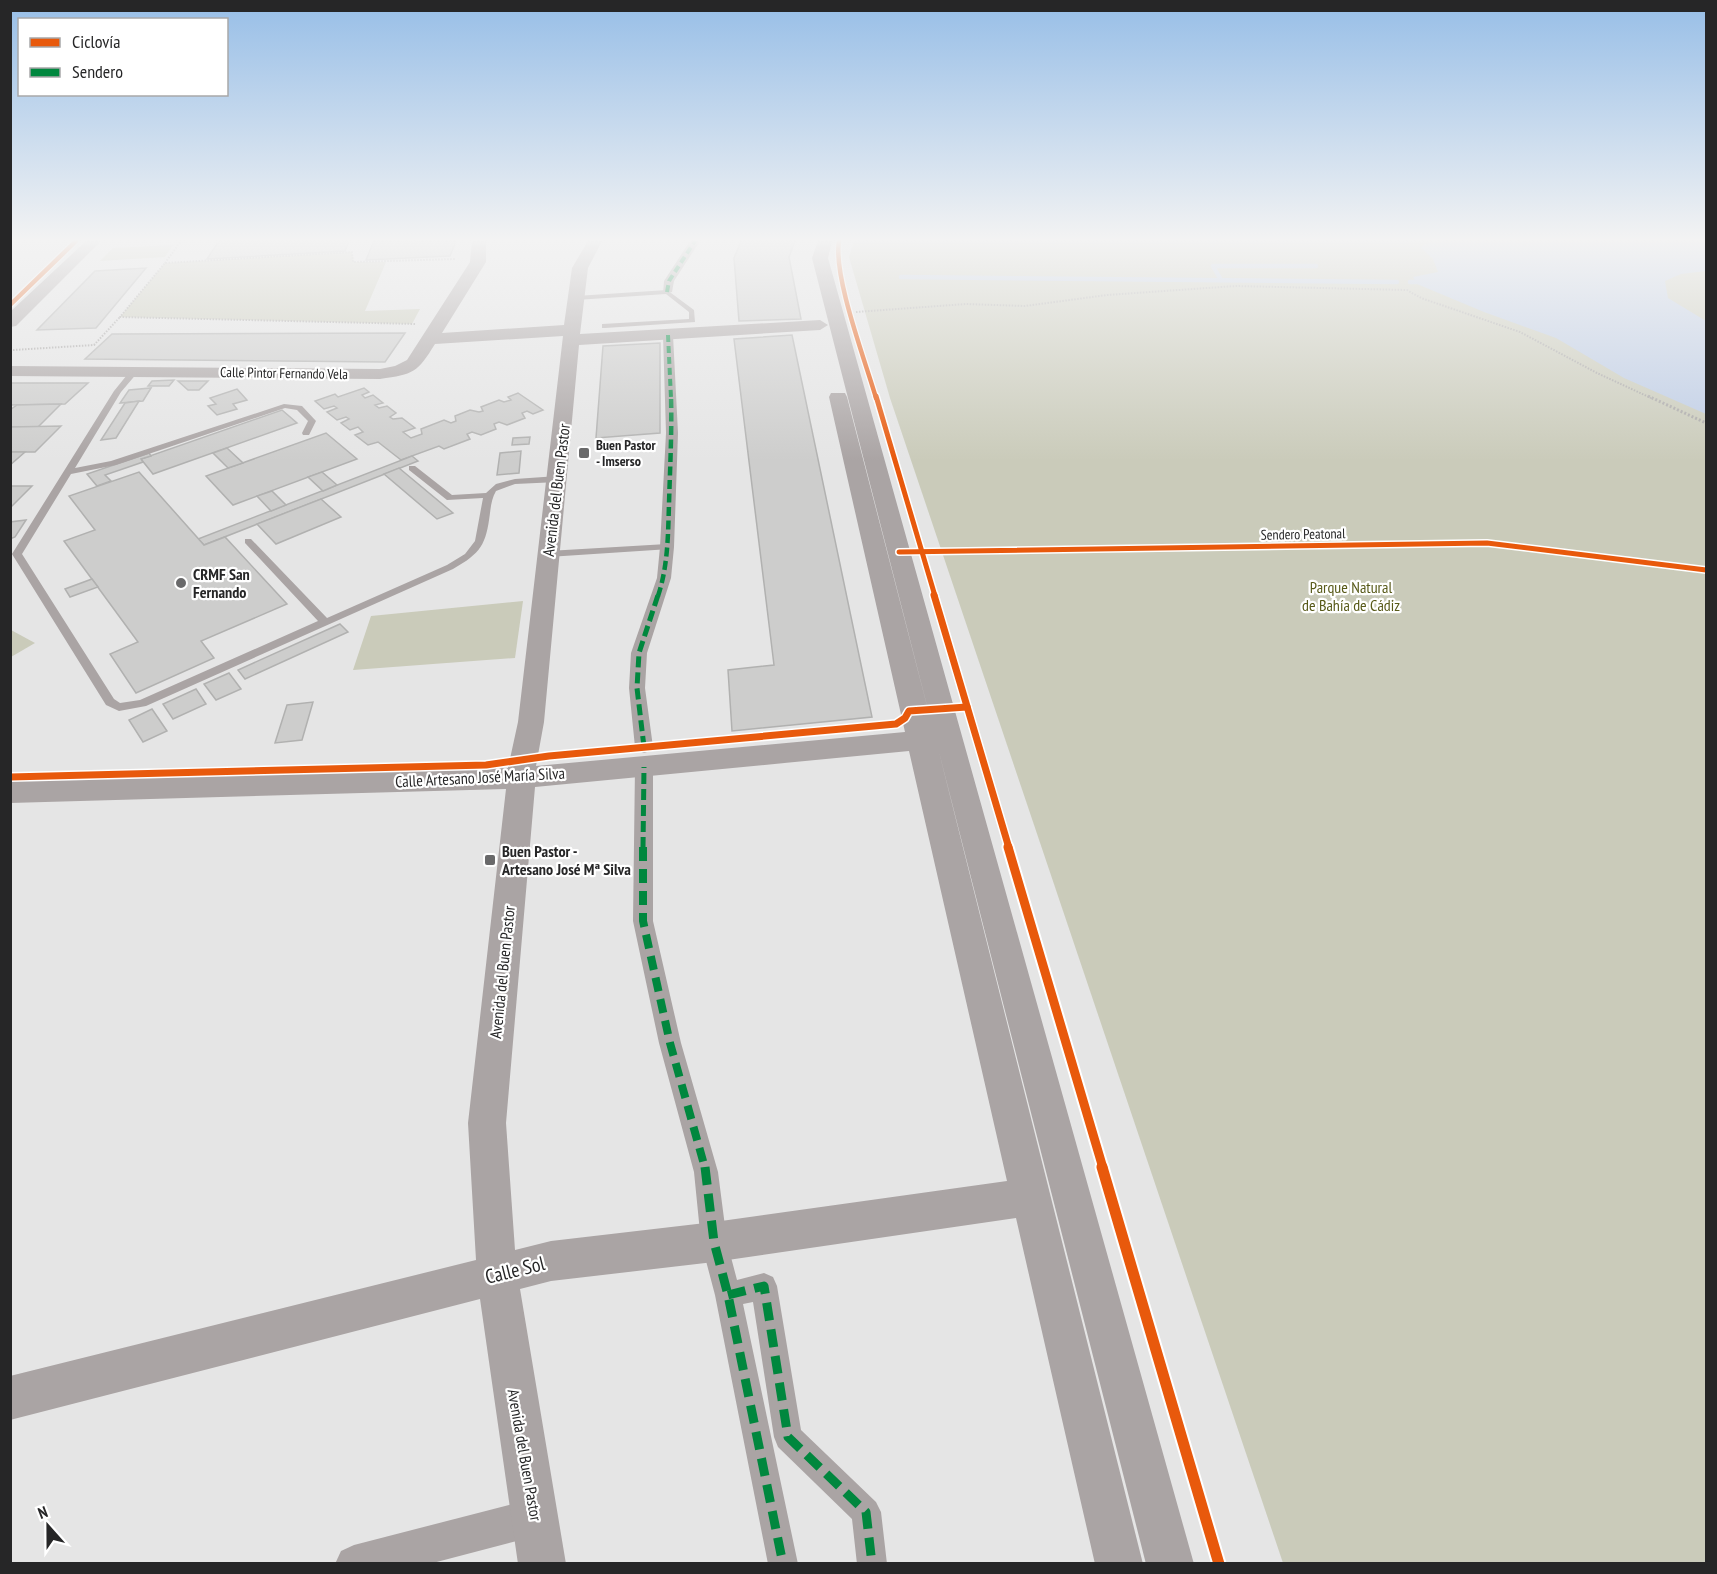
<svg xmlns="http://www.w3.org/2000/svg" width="1717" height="1574" font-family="'PT Sans Narrow',sans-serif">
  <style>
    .green { fill: #cacbba }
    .water { fill: #becde6 }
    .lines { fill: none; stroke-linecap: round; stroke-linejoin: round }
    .stream { stroke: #becde6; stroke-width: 4.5 }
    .building { fill: #cdcdcc; stroke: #b1b1b0; stroke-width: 1.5 }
    .path-far1 { stroke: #aaa8a7; stroke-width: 2; stroke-dasharray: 1.5 1.5; stroke-linecap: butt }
    .path { stroke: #aaa8a7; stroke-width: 3; stroke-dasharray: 2 2; stroke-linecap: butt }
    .service { fill: #aaa4a4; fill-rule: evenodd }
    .pedestrian { fill: #aaa4a4; fill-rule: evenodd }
    .minor { fill: #aaa4a4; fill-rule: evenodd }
    .tertiary { fill: #aaa4a4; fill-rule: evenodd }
    .quiet-far4 { stroke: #00873e; stroke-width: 4; stroke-dasharray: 7 4; stroke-linecap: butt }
    .quiet-far3 { stroke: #00873e; stroke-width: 4.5; stroke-dasharray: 9 4.5; stroke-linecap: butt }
    .quiet-far2 { stroke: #00873e; stroke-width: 5; stroke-dasharray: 11 5; stroke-linecap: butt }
    .quiet-far1 { stroke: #00873e; stroke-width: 8; stroke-dasharray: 14 8; stroke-linecap: butt }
    .quiet { stroke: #00873e; stroke-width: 9; stroke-dasharray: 18 9; stroke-linecap: butt }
    .cycleway-far4-casing { stroke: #fff; stroke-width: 7 }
    .cycleway-far3-casing { stroke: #fff; stroke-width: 8 }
    .cycleway-far2-casing { stroke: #fff; stroke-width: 10 }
    .cycleway-far1-casing { stroke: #fff; stroke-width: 13 }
    .cycleway-casing { stroke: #fff; stroke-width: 15 }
    .cycleway-far4 { stroke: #e8590c; stroke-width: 4.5 }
    .cycleway-far3 { stroke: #e8590c; stroke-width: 5 }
    .cycleway-far2 { stroke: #e8590c; stroke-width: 7 }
    .cycleway-far1 { stroke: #e8590c; stroke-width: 9 }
    .cycleway { stroke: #e8590c; stroke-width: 11 }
    .poi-dot { fill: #69696a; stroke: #fff; stroke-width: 2 }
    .labels { text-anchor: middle; stroke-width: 4.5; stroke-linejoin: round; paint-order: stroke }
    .far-street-label { font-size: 14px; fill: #262627; stroke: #fff }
    .far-poi-label { font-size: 14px; font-weight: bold; fill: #262627; stroke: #fff; text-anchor: start }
    .street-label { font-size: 16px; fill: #262627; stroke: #fff }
    .poi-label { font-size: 16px; font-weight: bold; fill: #262627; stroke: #fff; text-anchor: start }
    .park-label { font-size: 16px; fill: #585a19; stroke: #fff }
    .near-street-label { font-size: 20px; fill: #262627; stroke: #fff }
  </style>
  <rect width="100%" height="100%" fill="#e5e5e5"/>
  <g class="green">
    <path d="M854,241H1706V1563H1283L890,398L849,257Z"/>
    <path d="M173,245L165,257L100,261L113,248Z"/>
    <path d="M352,252L354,262H386L365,311L420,309L412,324L120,317L165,263Z"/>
    <path d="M523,601L515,658L353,670L371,616Z"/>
    <path d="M10,630H11L35,643L11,657Z"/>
  </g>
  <path class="water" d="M1434,241H1706V271L1681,274L1665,281L1668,298L1706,321V414L1624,378L1556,338L1484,312L1417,284L1413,277L1438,272L1433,259L1420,247Z"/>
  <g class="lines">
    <g class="stream">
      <path d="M901,277L1397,282"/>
      <path d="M1221,280L1213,266H1316"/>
      <path d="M1410,282H1418"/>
    </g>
  </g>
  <g class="building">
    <path d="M219,241H349L345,251L207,259Z"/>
    <path d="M374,241L412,242L456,241L450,256L366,260Z"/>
    <path d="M741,241H795L789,257L801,319L739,321L734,258Z"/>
    <path d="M146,268L96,328L37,330L95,271Z"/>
    <path d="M405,333L385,362L85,359L112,334Z"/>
    <path d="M792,335L872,717L732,731L728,670L774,665L734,339Z"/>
    <path d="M660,343V433L596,438L603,346Z"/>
    <path d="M174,380L169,386H148L152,381Z"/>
    <path d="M178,381H208L199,390H188Z"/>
    <path d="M10,383H88L65,404L10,405Z"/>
    <path d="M151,388L143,401L120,403L129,390Z"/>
    <path d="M364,388L369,392L362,395L365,398L373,395L383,403L375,405L379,408L387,406L396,413L390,417L393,419L402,418L415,428L403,432L411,438L422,434L421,429L444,420L451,423L456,421L455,416L470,410L479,412L483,411L481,407L499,400L504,402L511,400L508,397L518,393L543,410L533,414L527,411L522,413L525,418L507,425L499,422L494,424L496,429L481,435L472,432L467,434L470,439L444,449L439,446L401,460L378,442L368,445L355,435L363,432L358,427L350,430L341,423L349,419L346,417L337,420L327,412L337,408L334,406L324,409L315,401L335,394L338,397Z"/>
    <path d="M237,389L247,400L233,404L237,409L217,415L208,406L216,404L210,398Z"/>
    <path d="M139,401L116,438L101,440L125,403Z"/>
    <path d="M61,404L38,427H10V410L17,405Z"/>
    <path d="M282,410L297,423L153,474L141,459Z"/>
    <path d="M61,426L35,452H10V427Z"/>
    <path d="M326,433L357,459L233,505L206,476Z"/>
    <path d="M530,437L529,444L512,445L513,438Z"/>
    <path d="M227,448L243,463L228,468L213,453Z"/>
    <path d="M521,451L519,473L497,475L500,453Z"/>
    <path d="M10,452H25L10,465Z"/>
    <path d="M149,453L151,456L141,459L143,462L105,475L111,481L97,486L87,474Z"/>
    <path d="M412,456L418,461L204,545L198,539Z"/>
    <path d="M399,468L453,513L437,519L384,474Z"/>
    <path d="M139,472L204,545L225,537L287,604L201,641L214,658L136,693L110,654L138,642L64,541L95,530L69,496Z"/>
    <path d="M322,472L337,485L323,491L308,477Z"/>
    <path d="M10,486H32L10,508Z"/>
    <path d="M272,491L286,505L271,511L257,496Z"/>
    <path d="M321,499L341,517L276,544L257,524Z"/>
    <path d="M26,520L15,537L10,539V522Z"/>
    <path d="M92,579L98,587L70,597L65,589Z"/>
    <path d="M340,624L348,632L245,679L238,670Z"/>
    <path d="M229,673L241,689L216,700L204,684Z"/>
    <path d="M196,689L206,704L173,719L163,704Z"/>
    <path d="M313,702L302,740L275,743L287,705Z"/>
    <path d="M152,709L167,731L143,742L129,720Z"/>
  </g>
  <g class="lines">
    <g class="path-far1">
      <path d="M165,263L181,241"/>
      <path d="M856,312L966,304L1025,306L1107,295L1236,286L1407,290L1421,298L1520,332L1597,373L1651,398"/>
      <path d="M415,324L120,317L165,263L352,252L353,262L456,259"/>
      <path d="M13,350L94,345L120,317"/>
    </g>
    <path class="path" d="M1648,396L1706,423"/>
    <g class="service">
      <path d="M667,290L694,310L695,322L605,328H602V324L689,319V312L666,294L576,300L573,298L576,296Z"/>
      <path d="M131,370L138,372L121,392L75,468L111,461L284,404L302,406L316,421L309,435H303L302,433L308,421L297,410L285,408L116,465L71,474L22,554L114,699L120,703L140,700L318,621L245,543V539H251L327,618L447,565L465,554L475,541L483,498L447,500L409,470V466H415L452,495L486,493L496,484L515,479L558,476L562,479L558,482L515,484L496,491C492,498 491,505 490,513C486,545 481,553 453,569L146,706L119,711L106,705L12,554L114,391Z"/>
      <path d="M667,544L670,545V549L548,557L543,554L548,551Z"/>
    </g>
    <g class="pedestrian">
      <path d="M690,241H700L674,281L672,292L663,294L664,281Z"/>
      <path d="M668,332L673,335L678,433L674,547L671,578L647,653L645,688L653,747L650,751L644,753L638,751L635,747L629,688L631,653L657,578L660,547L666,433L663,335Z"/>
      <path d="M644,761L650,762L653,767V921L681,1043L718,1172L727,1242L737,1280L764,1273L773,1277L777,1286L801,1430L876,1502L881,1512L887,1564H857L852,1519L778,1447L774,1437L753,1302L743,1304L798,1564H768L715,1295L701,1242L694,1172L659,1043L633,921L635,767L638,762Z"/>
    </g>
    <path class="minor" d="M536,1498L549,1504L555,1517L549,1530L536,1536L429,1564H335L341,1551L354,1545Z"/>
    <g class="tertiary">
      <path d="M86,241H101L16,326L10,327V312Z"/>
      <path d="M472,241H486V262L442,333L564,325L572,268L588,241H602L588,268L580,334L820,320L828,325L820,330L579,345L544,722L536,766L905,732L829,397L831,393H845L847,397L933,729L812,258L818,241H832L828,258L1194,1564H1146L938,748L1143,1564H1095L1016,1218L714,1262L551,1281L520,1289L566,1564H518L480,1299L10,1420V1376L476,1260L468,1123L506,789L10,803V781L508,768L518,722L563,336L435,344C417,373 414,374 380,379L10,376V366L380,369L395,366L407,360L470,262ZM909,751L1007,1181L714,1222L551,1241L515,1250L506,1123L535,787Z"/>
    </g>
    <g class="quiet-far4">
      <path d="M667,292L669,281L695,241"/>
      <path d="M668,335L671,398"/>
    </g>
    <path class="quiet-far3" d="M658,596C668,566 668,535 669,504C670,468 672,432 671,396"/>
    <g class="quiet-far2">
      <path d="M644,747L637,688L639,653L658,595"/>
      <path d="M643,848L644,767"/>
    </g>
    <path class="quiet-far1" d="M643,847V921L670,1043L705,1168"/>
    <g class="quiet">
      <path d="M705,1167L714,1242L728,1295L783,1564"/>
      <path d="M728,1295L764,1286L788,1437L866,1512L872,1564"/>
    </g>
    <g class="cycleway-far4-casing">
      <g id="cycleway-far4">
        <path d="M839,241C833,276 865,360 876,398"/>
        <path d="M10,305L76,241"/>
      </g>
    </g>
    <g class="cycleway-far3-casing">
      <g id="cycleway-far3">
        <path d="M876,396L935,596"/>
        <path d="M899,552L1487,543L1706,570"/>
      </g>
    </g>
    <g class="cycleway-far2-casing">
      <g id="cycleway-far2">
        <path d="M934,595L1009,848"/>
        <path d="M10,777L486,765L549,756L896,724L905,718L909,711L967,707"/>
      </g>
    </g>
    <g class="cycleway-far1-casing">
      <path id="cycleway-far1" d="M1008,847L1103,1168"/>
    </g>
    <g class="cycleway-casing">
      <path id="cycleway" d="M1102,1167L1219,1564"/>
    </g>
    <use href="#cycleway-far4" class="cycleway-far4"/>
    <use href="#cycleway-far3" class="cycleway-far3"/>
    <use href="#cycleway-far2" class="cycleway-far2"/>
    <use href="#cycleway-far1" class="cycleway-far1"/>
    <use href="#cycleway" class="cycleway"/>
  </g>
  <linearGradient id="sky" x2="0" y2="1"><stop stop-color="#97bee7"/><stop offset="0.52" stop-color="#f3f3f3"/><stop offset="1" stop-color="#f3f3f3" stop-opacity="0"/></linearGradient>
  <rect width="1717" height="461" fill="url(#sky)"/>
  <g class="poi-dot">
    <rect x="578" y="447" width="12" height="12" rx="3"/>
    <circle cx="181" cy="583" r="6"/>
    <rect x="484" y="854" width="12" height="12" rx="3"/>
  </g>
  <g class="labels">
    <g class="far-street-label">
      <text transform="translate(284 373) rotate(1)" y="5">Calle Pintor Fernando Vela</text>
      <text transform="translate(1303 534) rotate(-1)" y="5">Sendero Peatonal</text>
    </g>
    <g class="far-poi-label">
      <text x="596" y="450">Buen Pastor<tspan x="596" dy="16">- Imserso</tspan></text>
    </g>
    <g class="street-label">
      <text transform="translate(556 490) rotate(-83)" y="6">Avenida del Buen Pastor</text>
      <text transform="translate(480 777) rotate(-3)" y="6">Calle Artesano José María Silva</text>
      <text transform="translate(502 972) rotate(-84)" y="6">Avenida del Buen Pastor</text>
      <text transform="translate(525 1455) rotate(80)" y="6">Avenida del Buen Pastor</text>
    </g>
    <g class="poi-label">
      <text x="193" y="580">CRMF San<tspan x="193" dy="18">Fernando</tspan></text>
      <text x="502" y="857">Buen Pastor -<tspan x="502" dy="18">Artesano José Mª Silva</tspan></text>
    </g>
    <g class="park-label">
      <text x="1351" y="593">Parque Natural<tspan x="1351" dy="18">de Bahía de Cádiz</tspan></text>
    </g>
    <g class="near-street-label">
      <text transform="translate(515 1270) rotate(-14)" y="7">Calle Sol</text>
    </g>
  </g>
  <rect width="1717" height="1574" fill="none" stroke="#262627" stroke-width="24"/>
  <rect x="18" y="18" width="210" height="78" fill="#ffffff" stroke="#a8a8a9" stroke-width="1.5"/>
  <rect x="30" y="38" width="30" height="9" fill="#e8590c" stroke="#a8a8a9" stroke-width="1.5"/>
  <text x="72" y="48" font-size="18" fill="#262627">Ciclovía</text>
  <rect x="30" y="68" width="30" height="9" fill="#00873e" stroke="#a8a8a9" stroke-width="1.5"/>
  <text x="72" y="78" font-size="18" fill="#262627">Sendero</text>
  <g transform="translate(48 1526) rotate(339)" stroke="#ffffff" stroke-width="4.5" paint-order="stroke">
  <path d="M0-4.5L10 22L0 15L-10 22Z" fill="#262627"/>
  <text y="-9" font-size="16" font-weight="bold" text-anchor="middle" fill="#262627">N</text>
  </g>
</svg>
